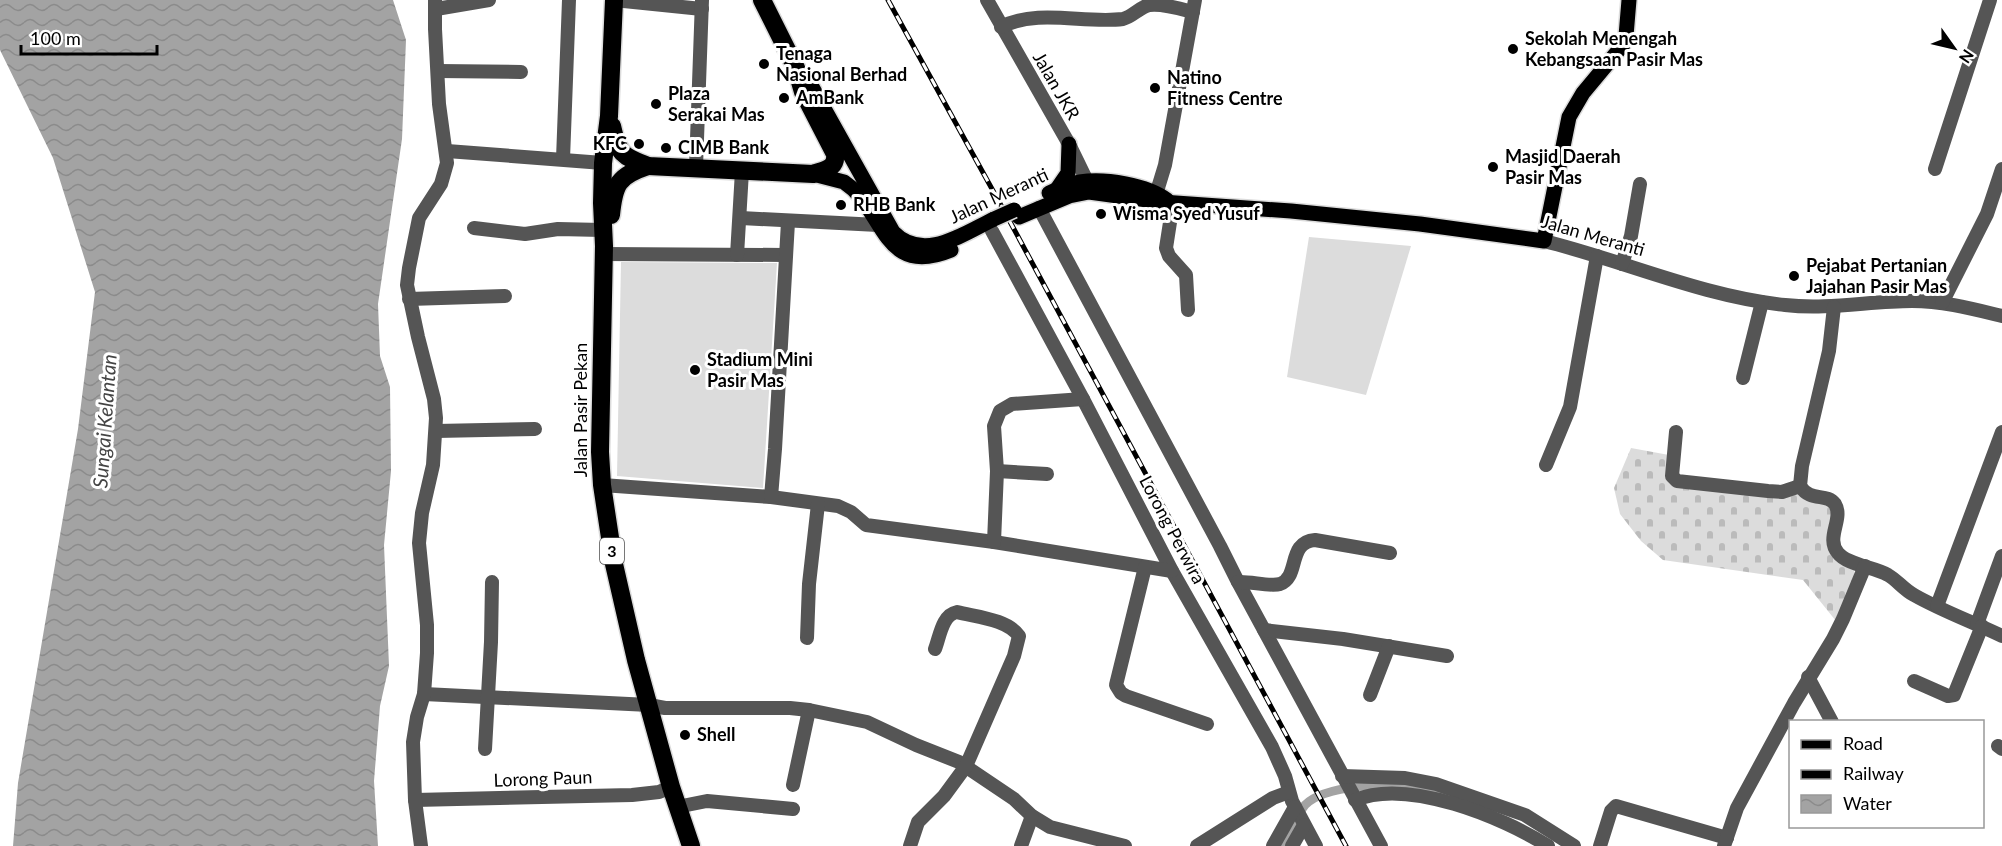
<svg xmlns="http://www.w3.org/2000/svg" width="2002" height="846" font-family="Lato,sans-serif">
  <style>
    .cemetery { fill: url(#cemetery-stones) }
    .garden { fill: #dcdcdc }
    .water { fill: url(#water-waves) }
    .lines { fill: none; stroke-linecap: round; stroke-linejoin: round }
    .canal { stroke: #a3a3a3; stroke-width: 9 }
    .major-casing { stroke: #dbdbdb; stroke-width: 18 }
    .highway-casing { stroke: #dbdbdb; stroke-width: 21 }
    .minor { stroke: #555; stroke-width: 14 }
    .major { stroke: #000; stroke-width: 15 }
    .highway { stroke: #000; stroke-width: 18 }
    .rail-casing { stroke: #000; stroke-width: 5 }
    .rail { stroke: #fff; stroke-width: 3; stroke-dasharray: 9; stroke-linecap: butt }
    .major-bridge-casing { stroke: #dbdbdb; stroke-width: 18; stroke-linecap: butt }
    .major-bridge { stroke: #000; stroke-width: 15 }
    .poi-dot { fill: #000; stroke: #fff; stroke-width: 2 }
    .labels { text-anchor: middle; stroke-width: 6; stroke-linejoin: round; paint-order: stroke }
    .shield { fill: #fff; stroke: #4c4c4c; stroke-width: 1.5 }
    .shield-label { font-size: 16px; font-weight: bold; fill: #000 }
    .poi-label { font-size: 18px; font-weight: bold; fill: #000; stroke: #fff; text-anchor: start }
    .street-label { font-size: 18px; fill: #000; stroke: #fff }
    .water-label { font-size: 20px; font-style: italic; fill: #444; stroke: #fff }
  </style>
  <defs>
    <pattern id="cemetery-stones" width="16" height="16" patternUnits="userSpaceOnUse" patternTransform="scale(1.5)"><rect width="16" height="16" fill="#dcdcdc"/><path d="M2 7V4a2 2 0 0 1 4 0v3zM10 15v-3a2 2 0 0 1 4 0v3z" fill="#bbb"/></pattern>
    <pattern id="water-waves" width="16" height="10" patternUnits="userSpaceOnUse" patternTransform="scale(1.5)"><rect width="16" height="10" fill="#a3a3a3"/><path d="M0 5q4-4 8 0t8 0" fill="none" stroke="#8b8b8b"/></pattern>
  </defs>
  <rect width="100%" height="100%" fill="#fff"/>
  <path class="cemetery" d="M1631,448L1669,455V482L1799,491L1833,508L1828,546L1854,568L1855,579L1836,621L1803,580L1663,560L1641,541L1620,514L1614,488Z"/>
  <g class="garden">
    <path d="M1309,237L1411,246L1366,395L1287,377Z"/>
    <path d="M621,262L777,263L763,488L617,476Z"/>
  </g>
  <path class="water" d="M0,0H393L406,40L402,139L378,304L380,356L390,387L391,471L384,545L389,666L380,706L374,781L378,846H13L18,783L78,429L95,292L53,158L0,50Z"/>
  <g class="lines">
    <path class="canal" d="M1283,846C1290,833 1296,816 1305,805C1324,785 1391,782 1417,787C1426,789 1435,792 1444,795"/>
    <g class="major-casing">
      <g id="major">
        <path d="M798,70L812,87L893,232C923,263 963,234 994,219"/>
        <path d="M813,174L844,182L853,189C886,222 888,276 951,250"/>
        <path d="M1057,189L1068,173L1069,144"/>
        <path d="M1049,193C1060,188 1069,184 1080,182C1105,178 1147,185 1167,200"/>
        <path d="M1019,217L1069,196L1089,192L1162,202L1291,211L1420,224L1544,241L1569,117L1583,93L1623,45L1626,36L1629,0"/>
      </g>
    </g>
    <g class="highway-casing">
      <g id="highway">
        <path d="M614,0L609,116L603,163L602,203L604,246L600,452L602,485L614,564L636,660L671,787L691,846"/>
        <path d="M612,126C618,154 622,156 648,166L813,174C824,170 837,169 835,154L803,92L796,68L762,0"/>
        <path d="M611,215C614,184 618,176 648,166"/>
      </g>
    </g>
    <g class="minor">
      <path d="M614,0L702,9"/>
      <path d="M987,0L1069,144L1087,181L1089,191"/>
      <path d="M436,9L489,0"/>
      <path d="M1001,27C1039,8 1083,24 1123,19C1131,17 1136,11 1144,7C1154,1 1181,9 1193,12"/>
      <path d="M438,71L521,72"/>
      <path d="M447,151L603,163"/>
      <path d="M563,159L569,0"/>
      <path d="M696,167L702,0"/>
      <path d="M1935,169L1990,0"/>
      <path d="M1154,201L1165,165L1195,0"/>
      <path d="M1173,203L1166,248L1169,256L1186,275L1188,310"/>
      <path d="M1039,208L1220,546L1238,582L1381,846"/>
      <path d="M741,218L878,225"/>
      <path d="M474,228L525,234L558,229L602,230"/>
      <path d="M992,231L1083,399L1172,571L1272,747L1285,776L1292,801L1316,846"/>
      <path d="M1544,241C1625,261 1701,296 1785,305C1828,310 1870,301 1912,301C1943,301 1973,309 2002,316"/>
      <path d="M604,254L785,255"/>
      <path d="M737,255L742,171"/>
      <path d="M1622,264L1631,236L1640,184"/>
      <path d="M409,299L505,296"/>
      <path d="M1942,303L1987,214L2002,169"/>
      <path d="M1834,307L1829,351L1802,466L1800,486C1811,503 1826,492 1835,504C1844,519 1825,538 1838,553C1847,565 1875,567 1888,575C1897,580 1904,590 1914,595C1942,611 1973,622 2002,636"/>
      <path d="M1743,378L1762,302"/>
      <path d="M436,431L535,429"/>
      <path d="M1676,432L1672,476L1677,481L1768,491L1782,492L1800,486"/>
      <path d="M1546,465L1570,407L1597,256"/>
      <path d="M997,471L1047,474"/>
      <path d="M602,485L771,497L838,506L851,512L866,525L994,542L1172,571"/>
      <path d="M771,497L775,449L788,222"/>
      <path d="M994,542L997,471L994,426L1000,411L1012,404L1083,399"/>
      <path d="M1145,567L1116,685L1121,693L1126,696L1207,724"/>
      <path d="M1238,582C1250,581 1270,587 1280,584C1300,577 1287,542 1315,540L1390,553"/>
      <path d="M1937,606L2002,432"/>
      <path d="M1977,624L2002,556"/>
      <path d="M1264,630L1343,639L1447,656"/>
      <path d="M807,638L809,584L818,504"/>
      <path d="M1808,677L1832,722"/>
      <path d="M1914,681L1948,696L1954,695L1982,626"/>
      <path d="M424,694L649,705L665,708H790L809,710L867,722L916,745L959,762L1014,799L1032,816L1050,827L1125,846"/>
      <path d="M1370,695L1389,646"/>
      <path d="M1998,746L2002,749"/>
      <path d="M485,749L491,642L492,582"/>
      <path d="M1342,776L1405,778L1436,784L1525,815L1574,846"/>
      <path d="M793,785L809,710"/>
      <path d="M415,800L632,795L659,792L671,787"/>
      <path d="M1355,800C1408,778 1502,817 1548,846"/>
      <path d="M677,807L707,801L793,809"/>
      <path d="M421,846L415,800L413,742L417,717L424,694L427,653V625L419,543L422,513L433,465L436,418L434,399L418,337L407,285L409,268L419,218L441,184L447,163L439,104L435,29V0"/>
      <path d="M910,846L918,822L944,796L966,766L1014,656L1019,636C1007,619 976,617 957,612C942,615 940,636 935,649"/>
      <path d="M1021,846L1032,816"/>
      <path d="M1197,846L1273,798L1289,792"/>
      <path d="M1273,846L1295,807"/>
      <path d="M1292,846L1304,825"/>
      <path d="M1600,846L1611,811L1616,806L1727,838"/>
      <path d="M1724,846L1737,808L1794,703L1833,639L1843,619L1865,566"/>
    </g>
    <use href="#major" class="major"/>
    <use href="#highway" class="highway"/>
    <g class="rail-casing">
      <path id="rail" d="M888,0L1008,218L1346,846"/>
    </g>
    <use href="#rail" class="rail"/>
    <g class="major-bridge-casing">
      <path id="major-bridge" d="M994,219L1014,210"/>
    </g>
    <use href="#major-bridge" class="major-bridge"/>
  </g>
  <g class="poi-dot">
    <circle cx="1513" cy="49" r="6"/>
    <circle cx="764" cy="64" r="6"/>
    <circle cx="1155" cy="88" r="6"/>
    <circle cx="784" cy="98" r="6"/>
    <circle cx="656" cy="104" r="6"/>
    <circle cx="639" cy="144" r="6"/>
    <circle cx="666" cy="148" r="6"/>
    <circle cx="1493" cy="167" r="6"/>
    <circle cx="841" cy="205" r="6"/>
    <circle cx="1101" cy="214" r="6"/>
    <circle cx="1794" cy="276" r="6"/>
    <circle cx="695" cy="370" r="6"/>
    <circle cx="685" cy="735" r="6"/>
  </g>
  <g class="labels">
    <rect class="shield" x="600" y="538" width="24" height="26" rx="4.5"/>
    <g class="shield-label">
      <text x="612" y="557">3</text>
    </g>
    <g class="poi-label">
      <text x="1525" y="45">Sekolah Menengah<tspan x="1525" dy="21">Kebangsaan Pasir Mas</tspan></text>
      <text x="776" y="60">Tenaga<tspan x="776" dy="21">Nasional Berhad</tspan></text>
      <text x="1167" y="84">Natino<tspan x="1167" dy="21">Fitness Centre</tspan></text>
      <text x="668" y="100">Plaza<tspan x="668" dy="21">Serakai Mas</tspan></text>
      <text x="796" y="104">AmBank</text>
      <text x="627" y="150" text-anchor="end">KFC</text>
      <text x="678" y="154">CIMB Bank</text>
      <text x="1505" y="163">Masjid Daerah<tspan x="1505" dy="21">Pasir Mas</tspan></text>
      <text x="853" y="211">RHB Bank</text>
      <text x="1113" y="220">Wisma Syed Yusuf</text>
      <text x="1806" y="272">Pejabat Pertanian<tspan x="1806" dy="21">Jajahan Pasir Mas</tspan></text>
      <text x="707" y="366">Stadium Mini<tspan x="707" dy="21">Pasir Mas</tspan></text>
      <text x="697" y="741">Shell</text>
    </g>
    <g class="street-label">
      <text transform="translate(1056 86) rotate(60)" y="6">Jalan JKR</text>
      <text transform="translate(999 196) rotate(-25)" y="6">Jalan Meranti</text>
      <text transform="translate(1593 236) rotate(16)" y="6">Jalan Meranti</text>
      <text transform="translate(581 410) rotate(-90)" y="6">Jalan Pasir Pekan</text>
      <text transform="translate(1172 530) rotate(62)" y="6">Lorong Perwira</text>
      <text transform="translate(543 779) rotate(-2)" y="6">Lorong Paun</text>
    </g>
    <g class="water-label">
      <text transform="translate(105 421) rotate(-86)" y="7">Sungai Kelantan</text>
    </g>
  </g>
  <rect x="1789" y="720" width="195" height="108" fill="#ffffff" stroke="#999999" stroke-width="1.5"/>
  <rect x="1801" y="740" width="30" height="9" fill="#000000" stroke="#999999" stroke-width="1.5"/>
  <text x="1843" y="750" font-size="18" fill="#000000">Road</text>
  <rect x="1801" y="770" width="30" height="9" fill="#000000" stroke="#999999" stroke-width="1.5"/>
  <text x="1843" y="780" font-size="18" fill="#000000">Railway</text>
  <rect x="1801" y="795" width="30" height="18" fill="url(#water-waves)" stroke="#999999" stroke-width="1.5"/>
  <text x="1843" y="810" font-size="18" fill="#000000">Water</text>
  <g transform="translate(1954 48) rotate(124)" stroke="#ffffff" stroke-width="4.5" paint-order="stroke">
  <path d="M0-4.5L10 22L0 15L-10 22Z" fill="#000000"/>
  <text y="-9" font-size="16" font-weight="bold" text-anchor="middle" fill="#000000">N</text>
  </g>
  <path d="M21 45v9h136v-9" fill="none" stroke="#000000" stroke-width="3"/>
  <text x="30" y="45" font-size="18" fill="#000000" stroke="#ffffff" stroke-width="4.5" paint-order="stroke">100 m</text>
</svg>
